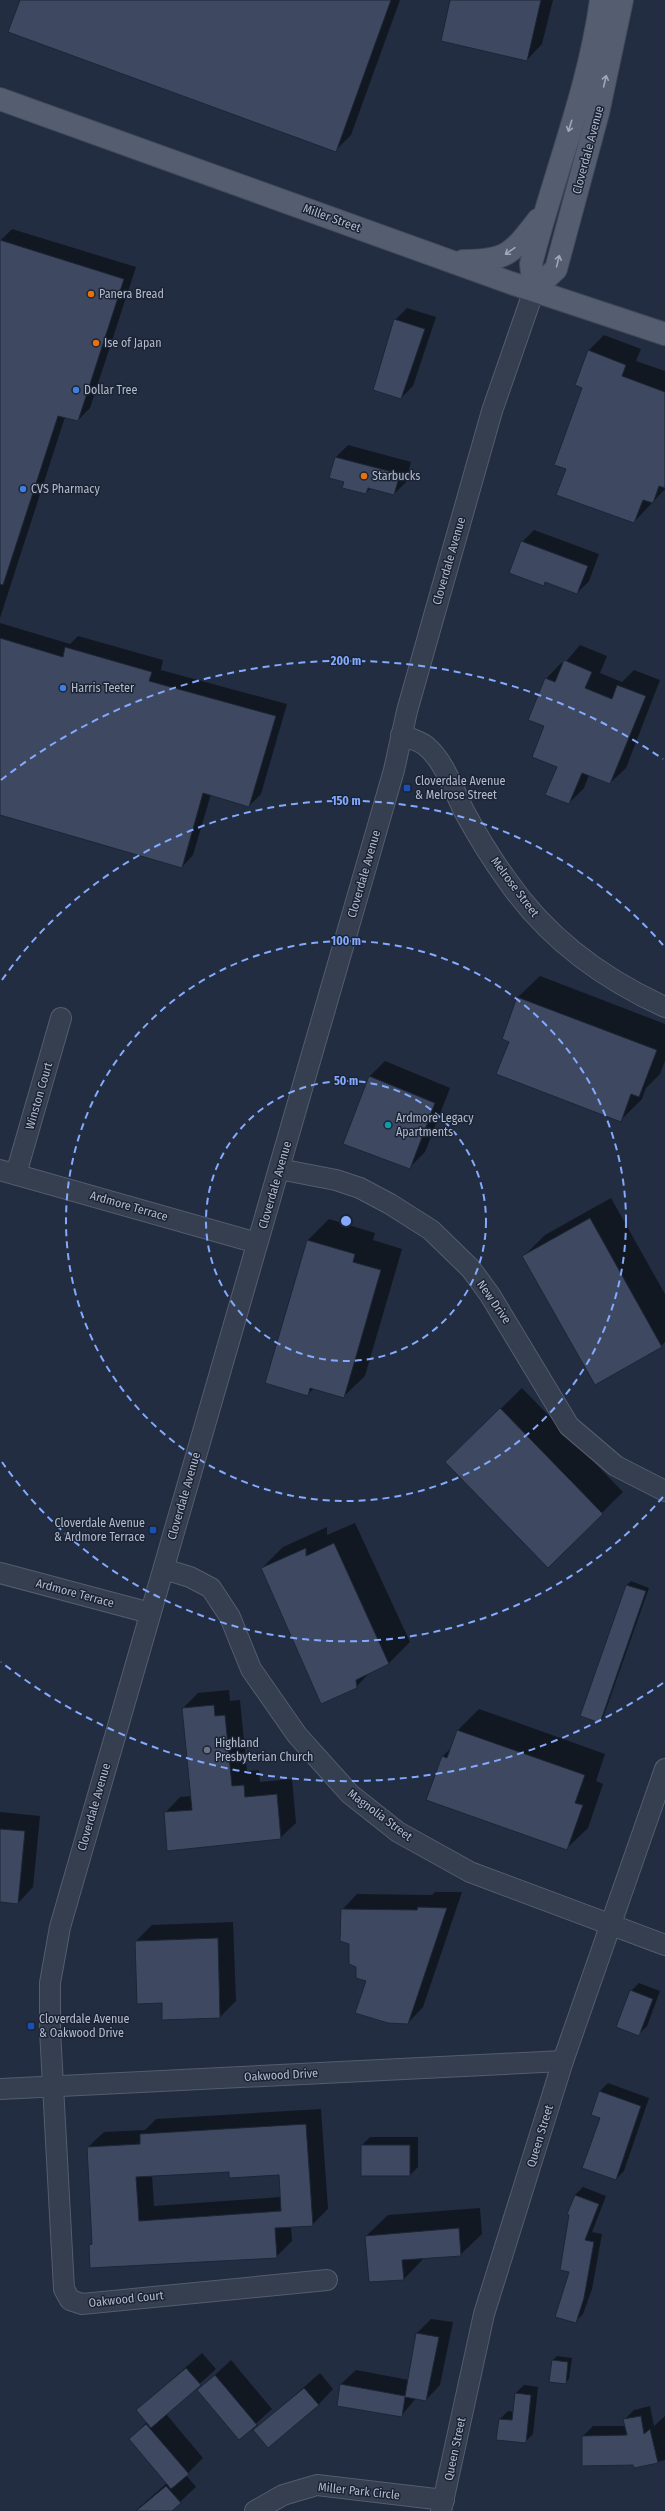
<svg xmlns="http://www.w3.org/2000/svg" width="665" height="2511" font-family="'Fira Sans Condensed',sans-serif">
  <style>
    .shadow { fill: #0007; fill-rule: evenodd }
    .building { fill: #3e4961; stroke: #1d2637; fill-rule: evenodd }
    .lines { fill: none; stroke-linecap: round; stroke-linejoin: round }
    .minor-casing { stroke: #545d6e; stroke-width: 22 }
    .major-casing { stroke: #404859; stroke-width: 24 }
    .minor { stroke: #363f50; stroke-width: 20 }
    .major { stroke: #545e70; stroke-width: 22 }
    .oneway { stroke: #a0a8b9 }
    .ring { fill: none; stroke: #83aaff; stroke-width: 2; stroke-dasharray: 7 5 }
    .food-dot { fill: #e8710a; stroke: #1b2435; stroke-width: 1.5 }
    .shop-dot { fill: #3f7fe0; stroke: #1b2435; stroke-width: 1.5 }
    .transit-dot { fill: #1a4fb4; stroke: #1b2435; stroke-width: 1.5 }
    .culture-dot { fill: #0f9aa8; stroke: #1b2435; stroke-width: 1.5 }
    .worship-dot { fill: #6b7280; stroke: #1b2435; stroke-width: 1.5 }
    .labels { text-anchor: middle; stroke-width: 3; stroke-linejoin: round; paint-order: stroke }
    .street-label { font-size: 12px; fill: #b3bacb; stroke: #1b2435 }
    .poi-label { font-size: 12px; fill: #b3bacb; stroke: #1b2435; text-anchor: start }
    .centre { fill: #83aaff; stroke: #1b2435; stroke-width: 2 }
    .ring-label { font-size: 12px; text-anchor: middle; font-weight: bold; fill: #83aaff; stroke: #1b2435; stroke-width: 3; stroke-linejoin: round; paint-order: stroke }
  </style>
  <rect width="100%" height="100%" fill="#222d41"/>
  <g class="shadow">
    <path d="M21,0H400L351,135L335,151Z"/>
    <path d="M451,0H553L542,44L527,60Z"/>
    <path d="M12,229L136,267L90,408L78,420L65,417L0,618V241Z"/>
    <path d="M407,308L436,317L413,386L401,398L395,320Z"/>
    <path d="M604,335L641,349L636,361L665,371V489L634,522L567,469L584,387L588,351Z"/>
    <path d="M348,445L411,462L406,482L394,494L371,488L366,493L345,481L336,457Z"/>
    <path d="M534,530L599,554L589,581L577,593L546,581L543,585L522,542Z"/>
    <path d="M0,623L70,644L78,636L163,660L161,670L287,704L261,794L249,806L211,794L193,855L182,867L0,815Z"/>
    <path d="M580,645L607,656L600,673L622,682L634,670L660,680L626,768L610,783L589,775L584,788L569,803L545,726L546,679L561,663L564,664Z"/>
    <path d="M540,976L665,1024V1061L660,1074L646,1088L642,1099L620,1121L510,1041L503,1038L518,997Z"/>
    <path d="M385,1061L450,1088L425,1152L409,1168L370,1076Z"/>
    <path d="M611,1198L665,1294V1342L661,1346L524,1256L545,1235Z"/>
    <path d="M329,1219L375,1233L373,1240L402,1249L365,1376L343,1397L314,1388L307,1395L308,1240Z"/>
    <path d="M522,1388L623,1492L548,1566L468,1441Z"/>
    <path d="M355,1523L410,1642L388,1664L371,1671L356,1687L262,1568L283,1547L327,1527V1535Z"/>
    <path d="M631,1581L649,1588L603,1718L599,1722L581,1716L627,1585Z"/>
    <path d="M229,1690L230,1701L240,1700L247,1771L259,1770L260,1782L292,1779L296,1823L280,1838L165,1813L180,1797L191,1796L183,1708L198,1693Z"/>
    <path d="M479,1709L605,1754L596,1781L603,1784L588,1828L566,1849L443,1756L452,1747L458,1730Z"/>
    <path d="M0,1812L40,1816L33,1887L18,1903L0,1901Z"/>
    <path d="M435,1892H462L423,2007L408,2023L367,1980L357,1966L342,1910L357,1894L432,1895Z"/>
    <path d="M233,1922L236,2001L220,2017L163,2019L162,2002L136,1941L152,1925Z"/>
    <path d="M639,1983L660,1991L647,2026L639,2034L631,1991Z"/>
    <path d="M608,2083L649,2098L624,2171L616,2179L600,2091Z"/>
    <path d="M321,2109L328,2209L312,2225L291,2226L292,2241L276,2257L90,2245L93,2241L88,2147L104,2132L145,2130L156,2119ZM230,2171L280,2174L281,2197L154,2206L152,2175Z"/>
    <path d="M370,2137H418V2167L410,2175H362V2145Z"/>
    <path d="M583,2187L606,2196L592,2232L602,2234L592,2289L583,2314L575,2322L570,2271L575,2195Z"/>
    <path d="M480,2208L482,2234L460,2255L424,2258L404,2279L366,2236L388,2215Z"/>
    <path d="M431,2319L453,2322L440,2385L426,2400L416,2398L401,2416L341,2384L356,2370L409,2380L417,2333Z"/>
    <path d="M202,2353L216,2369L166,2414L203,2458L186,2475L196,2487L170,2511H135L167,2483L130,2439L147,2422L137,2410Z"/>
    <path d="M557,2356L572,2358L569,2379L565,2383L553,2360Z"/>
    <path d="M231,2360L272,2409L239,2439L199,2390Z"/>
    <path d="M320,2373L333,2389L318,2405L255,2430Z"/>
    <path d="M524,2385L538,2387L533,2434L525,2442L497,2439L500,2419L508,2411L514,2412L516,2393Z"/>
    <path d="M650,2406L654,2426L665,2416V2460L635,2467L634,2464L583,2436L593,2426H626L624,2420L634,2410Z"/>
  </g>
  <g class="building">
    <path d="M20,0H391L336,152L8,32Z"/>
    <path d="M450,0H541L527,61L441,41Z"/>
    <path d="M0,240L124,279L78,421L58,416L3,585L0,584Z"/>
    <path d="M394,319L425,329L401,399L373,390Z"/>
    <path d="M588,350L626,365L622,376L665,392V488L659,486L653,503L643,500L634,523L556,495L566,469L554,465L582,388L575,385Z"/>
    <path d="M335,457L400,474L394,495L368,488L366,494L342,488L344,482L329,478Z"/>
    <path d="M521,541L588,566L577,594L545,582L544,586L509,573Z"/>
    <path d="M0,638L63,657L65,647L152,672L149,681L276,716L249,807L203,793L182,868L0,815Z"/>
    <path d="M564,660L592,672L585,688L612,699L617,685L646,696L610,784L582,773L569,804L545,795L557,767L532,757L544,726L528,720L545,678L555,682Z"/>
    <path d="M517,997L657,1050L639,1097L631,1094L621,1122L496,1074L509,1042L502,1039Z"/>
    <path d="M369,1076L435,1103L410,1169L343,1144Z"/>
    <path d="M590,1218L662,1347L595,1385L522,1256Z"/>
    <path d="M307,1240L355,1254L353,1262L381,1270L344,1398L310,1388L308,1396L265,1383Z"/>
    <path d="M500,1408L603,1514L548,1568L445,1462Z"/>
    <path d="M334,1543L389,1664L356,1680L357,1688L321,1704L261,1568L306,1548V1556Z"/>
    <path d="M626,1585L646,1591L600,1723L580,1716Z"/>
    <path d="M214,1705L215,1716L225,1715L232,1786L244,1785L245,1797L277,1794L281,1839L167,1851L164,1812L192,1810L182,1708Z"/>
    <path d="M457,1730L585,1775L575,1803L583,1805L567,1850L426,1800L442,1756L447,1758Z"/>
    <path d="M0,1829L25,1831L18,1904L0,1902Z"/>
    <path d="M418,1907L447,1908L408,2024L388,2023L355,2013L366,1981L356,1978V1967L349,1964V1944L340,1941L341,1909L417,1910Z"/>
    <path d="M218,1938L220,2018L162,2020V2003L137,2004L135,1941Z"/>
    <path d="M630,1990L653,1999L639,2036L616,2027Z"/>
    <path d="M599,2091L641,2106L616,2180L582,2168L600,2118L591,2115Z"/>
    <path d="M306,2124L313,2226L275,2228L277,2258L90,2268L89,2245L92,2244L87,2147L140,2144V2134ZM229,2172V2178L279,2175L281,2211L139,2221L136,2177Z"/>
    <rect x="361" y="2145" width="49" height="31"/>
    <path d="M575,2195L599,2204L585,2240L594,2242L584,2298L576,2323L555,2317L569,2272L560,2270L569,2215L567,2214Z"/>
    <path d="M459,2228L461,2256L402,2260L404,2280L369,2282L365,2236Z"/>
    <path d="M416,2333L439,2337L426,2401L405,2397L402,2417L337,2406L340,2384L405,2396Z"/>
    <path d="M552,2360L568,2362L566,2384L549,2382Z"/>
    <path d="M186,2368L201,2385L151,2428L136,2410Z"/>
    <path d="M215,2375L257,2425L239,2440L197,2390Z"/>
    <path d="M304,2388L319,2405L268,2448L253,2430Z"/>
    <path d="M515,2393L531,2395L526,2443L496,2440L499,2419L512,2420Z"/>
    <path d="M641,2416L644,2434L650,2429L658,2463L634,2468L633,2465L582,2466V2436L627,2435L623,2419Z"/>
    <path d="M146,2424L189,2474L171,2489L129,2439Z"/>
    <path d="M166,2486L181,2503L172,2511H136Z"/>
  </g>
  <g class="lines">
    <g class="minor-casing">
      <g id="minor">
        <path d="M401,735C409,738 420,741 426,746C445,762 453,789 464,811C477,835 491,858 507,880C547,938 601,978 665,1007"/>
        <path d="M279,1169L336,1180L360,1188L390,1204L431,1230L471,1269L490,1295L569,1426L616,1466L665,1491"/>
        <path d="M0,1170L257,1243"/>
        <path d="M16,1174L61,1018"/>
        <path d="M164,1569L190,1577L211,1588L230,1617L251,1669L297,1735L350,1794L398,1832L470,1872L665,1945"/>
        <path d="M0,1573L150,1613"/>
        <path d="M0,2089L563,2061"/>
        <path d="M327,2280L82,2304L70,2300L64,2289L50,2030V1983L60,1927L394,770L407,711L492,411L534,290"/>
        <path d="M255,2511L283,2495L317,2485L444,2500"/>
        <path d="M441,2511L484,2314L563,2061L665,1769"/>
      </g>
    </g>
    <g class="major-casing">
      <g id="major">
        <path d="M0,99L511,283L665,334"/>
        <path d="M463,261C506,261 512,254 538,220"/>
        <path d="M534,290L556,269L598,113L622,0"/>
        <path d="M534,290L531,264C553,177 589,89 601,0"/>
      </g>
    </g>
    <use href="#minor" class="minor"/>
    <use href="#major" class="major"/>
  </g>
  <defs><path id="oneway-shaft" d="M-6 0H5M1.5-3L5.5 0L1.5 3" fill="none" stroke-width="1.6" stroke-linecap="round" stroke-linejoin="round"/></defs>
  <g class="oneway">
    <use href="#oneway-shaft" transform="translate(605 81) rotate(-77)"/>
    <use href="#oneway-shaft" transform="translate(570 126) rotate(107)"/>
    <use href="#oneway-shaft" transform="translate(510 251) rotate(145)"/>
    <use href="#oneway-shaft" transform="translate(558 261) rotate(-76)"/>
  </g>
  <g class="ring">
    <circle cx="346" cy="1221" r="140"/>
    <circle cx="346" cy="1221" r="280"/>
    <path d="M663 1497A420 420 0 0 1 2 1462M2 980A420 420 0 0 1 663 945"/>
    <path d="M663 1683A560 560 0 0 1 1 1662M1 780A560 560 0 0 1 663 759"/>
  </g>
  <g class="food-dot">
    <circle cx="91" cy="294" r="4"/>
    <circle cx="96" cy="343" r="4"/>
    <circle cx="364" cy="476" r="4"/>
  </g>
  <g class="shop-dot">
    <circle cx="76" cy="390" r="4"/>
    <circle cx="23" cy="489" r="4"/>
    <circle cx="63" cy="688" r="4"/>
  </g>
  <g class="transit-dot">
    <rect x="403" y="784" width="8" height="8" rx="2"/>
    <rect x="149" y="1526" width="8" height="8" rx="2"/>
    <rect x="27" y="2022" width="8" height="8" rx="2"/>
  </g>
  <circle class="culture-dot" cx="388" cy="1125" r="4"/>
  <circle class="worship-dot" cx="207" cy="1750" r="4"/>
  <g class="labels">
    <g class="street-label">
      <text transform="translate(588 150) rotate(-75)" y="4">Cloverdale Avenue</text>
      <text transform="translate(332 218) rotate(20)" y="4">Miller Street</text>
      <text transform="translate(449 561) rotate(-74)" y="4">Cloverdale Avenue</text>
      <text transform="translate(364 874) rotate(-74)" y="4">Cloverdale Avenue</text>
      <text transform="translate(515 887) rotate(53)" y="4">Melrose Street</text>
      <text transform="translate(39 1096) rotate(-74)" y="4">Winston Court</text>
      <text transform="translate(275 1185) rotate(-74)" y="4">Cloverdale Avenue</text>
      <text transform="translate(129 1206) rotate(16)" y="4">Ardmore Terrace</text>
      <text transform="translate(494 1302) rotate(55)" y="4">New Drive</text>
      <text transform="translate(184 1496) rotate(-74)" y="4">Cloverdale Avenue</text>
      <text transform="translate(75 1593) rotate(15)" y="4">Ardmore Terrace</text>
      <text transform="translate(94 1807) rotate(-74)" y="4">Cloverdale Avenue</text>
      <text transform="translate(380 1815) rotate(37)" y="4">Magnolia Street</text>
      <text transform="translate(281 2075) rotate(-3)" y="4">Oakwood Drive</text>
      <text transform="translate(540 2136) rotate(-73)" y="4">Queen Street</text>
      <text transform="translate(126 2299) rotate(-6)" y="4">Oakwood Court</text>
      <text transform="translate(455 2449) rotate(-78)" y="4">Queen Street</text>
      <text transform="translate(359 2491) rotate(6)" y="4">Miller Park Circle</text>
    </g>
    <g class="poi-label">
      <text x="99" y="298">Panera Bread</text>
      <text x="104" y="347">Ise of Japan</text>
      <text x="84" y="394">Dollar Tree</text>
      <text x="372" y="480">Starbucks</text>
      <text x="31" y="493">CVS Pharmacy</text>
      <text x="71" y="692">Harris Teeter</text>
      <text x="415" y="785">Cloverdale Avenue<tspan x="415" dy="14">&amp; Melrose Street</tspan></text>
      <text x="396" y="1122">Ardmore Legacy<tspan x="396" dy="14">Apartments</tspan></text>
      <text x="145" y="1527" text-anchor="end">Cloverdale Avenue<tspan x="145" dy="14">&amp; Ardmore Terrace</tspan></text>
      <text x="215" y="1747">Highland<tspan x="215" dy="14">Presbyterian Church</tspan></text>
      <text x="39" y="2023">Cloverdale Avenue<tspan x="39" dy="14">&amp; Oakwood Drive</tspan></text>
    </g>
  </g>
  <circle cx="346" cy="1221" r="6" class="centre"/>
  <g class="ring-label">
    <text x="346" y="665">200 m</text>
    <text x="346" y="805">150 m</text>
    <text x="346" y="945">100 m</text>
    <text x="346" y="1085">50 m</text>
  </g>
</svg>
